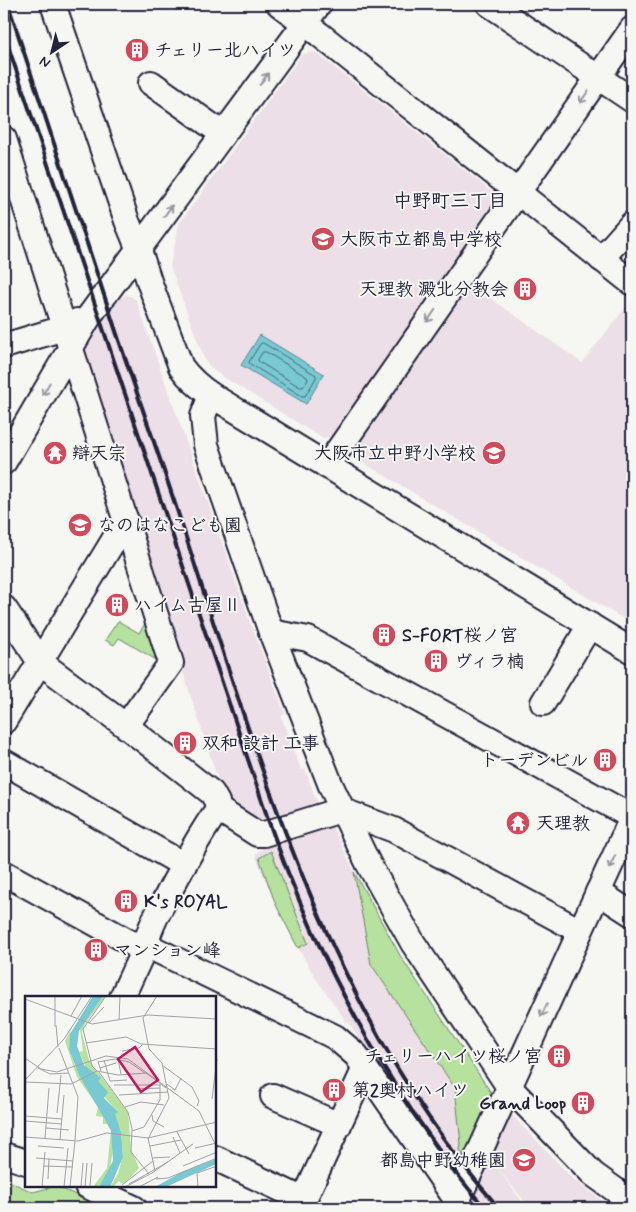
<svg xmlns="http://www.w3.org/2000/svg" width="636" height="1212" font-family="Mynerve,'Klee One',sans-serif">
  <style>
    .built { fill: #ecdfe7 }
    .green { fill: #b6e19e; stroke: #6c826c }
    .water { fill: #79c9d2; stroke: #568696 }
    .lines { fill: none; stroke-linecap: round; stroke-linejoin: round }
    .shore { stroke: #456577; stroke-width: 1 }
    .minor-casing { stroke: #22223b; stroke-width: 28 }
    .minor { stroke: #f6f6f2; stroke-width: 24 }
    .rail { stroke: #22223b; stroke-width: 4 }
    .oneway { stroke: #9797a0 }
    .labels { text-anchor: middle; stroke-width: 4; stroke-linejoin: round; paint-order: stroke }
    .poi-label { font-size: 18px; font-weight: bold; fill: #22223b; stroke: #f6f6f2; text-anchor: start }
    .neighbourhood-label { font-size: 19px; font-weight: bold; fill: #22223b; stroke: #f6f6f2 }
    .inset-road { fill: none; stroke: #a1a1a9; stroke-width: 1 }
    .view { fill: #c2185b; fill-opacity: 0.15; stroke: #c2185b; stroke-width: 2.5 }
    .inset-edge { fill: none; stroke: #22223b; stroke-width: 2.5 }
  </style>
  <rect width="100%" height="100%" fill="#f6f6f2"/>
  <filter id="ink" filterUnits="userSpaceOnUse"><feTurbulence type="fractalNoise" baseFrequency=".02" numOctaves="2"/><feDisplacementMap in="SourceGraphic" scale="10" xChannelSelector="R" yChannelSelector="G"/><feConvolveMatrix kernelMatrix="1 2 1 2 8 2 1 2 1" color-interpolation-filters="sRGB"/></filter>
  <g filter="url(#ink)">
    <g class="built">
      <path d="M315,52L492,192L494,204L334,436L322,438L214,371L205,361L170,266L179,224L302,54Z"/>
      <path d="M469,283L582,363L630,302L632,303V624L357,459L354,448Z"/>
      <path d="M126,295L130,296L136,300L252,627L285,714L281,716L301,770L305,769L319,807L263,829L233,807L225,798L216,774L79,350L115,300Z"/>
      <path d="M331,824L355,873L401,957L492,1094L465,1158L453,1181L370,1060L349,1022L347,1023L314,975L298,948L271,894L256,857V853L268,844Z"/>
      <path d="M509,1112L573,1179L612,1208H530L495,1165L527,1208H474L468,1201L482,1180L479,1176Z"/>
    </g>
    <g class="green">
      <path d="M150,616L165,665L119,638L114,645L105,640L118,621L139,633Z"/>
      <path d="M271,851L308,943L298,948L276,905L259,858Z"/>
      <path d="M354,872L401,957L492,1094L465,1158L460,1150L461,1144L455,1088L371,964Z"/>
      <path d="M4,1179L33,1192L56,1186L104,1208H4Z"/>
    </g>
    <path class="water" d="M260,335L324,374L306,404L241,365Z"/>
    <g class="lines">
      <g class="shore">
        <path d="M263,343L316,375V378L305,396H302L250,364L249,362L260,344Z"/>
        <path d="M263,352H266L307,377L308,380L303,387H300L259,362L258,360Z"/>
      </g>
      <g class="minor-casing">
        <g id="minor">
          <path d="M53,4L127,221L139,250L150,284L181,367C190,379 199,387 211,395L632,651"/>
          <path d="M279,4L319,34L632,283"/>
          <path d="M489,4L632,100"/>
          <path d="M151,83L223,134"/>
          <path d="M4,139L171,663L126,726"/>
          <path d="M601,259L632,224"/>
          <path d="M4,346L64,328L77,321"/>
          <path d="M211,395L203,416L206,445L271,632L331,786L368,863L413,943L509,1087L593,1174L632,1202"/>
          <path d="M4,462L90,315L319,4"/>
          <path d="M327,466L632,29"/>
          <path d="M4,608L40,662L126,726L212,793L217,802L218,809L257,834H264L341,810L394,830L580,931"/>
          <path d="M271,632L308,639L632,817"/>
          <path d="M543,703L590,625"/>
          <path d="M4,721L126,520"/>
          <path d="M4,762L184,865"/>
          <path d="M4,873L131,943L146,945L335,1037L356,1055L462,1208"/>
          <path d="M598,892L632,914"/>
          <path d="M122,997L146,945C149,927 160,909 169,892C184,864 199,835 218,809"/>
          <path d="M273,1096L339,1125"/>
          <path d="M4,1155L26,1162"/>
          <path d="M215,1158L304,1200"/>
          <path d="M87,1186L134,1208"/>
          <path d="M300,1208L365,1068"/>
          <path d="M454,1208L632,818"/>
        </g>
      </g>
      <use href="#minor" class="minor"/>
      <g class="rail">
        <path d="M8,4C42,106 76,208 109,310C132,381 158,451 181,522C259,761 328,1015 499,1208"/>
        <path d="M4,34L269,822C305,924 352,1021 412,1111C435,1144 458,1178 485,1208"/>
      </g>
    </g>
    <defs><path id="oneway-shaft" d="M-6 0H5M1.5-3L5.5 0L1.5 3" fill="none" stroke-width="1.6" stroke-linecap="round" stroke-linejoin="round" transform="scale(1.25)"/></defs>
    <g class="oneway">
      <use href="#oneway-shaft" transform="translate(264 79) rotate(-54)"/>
      <use href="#oneway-shaft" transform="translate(584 97) rotate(125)"/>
      <use href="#oneway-shaft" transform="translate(168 211) rotate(-54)"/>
      <use href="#oneway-shaft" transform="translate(431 316) rotate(125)"/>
      <use href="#oneway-shaft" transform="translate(46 389) rotate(120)"/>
      <use href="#oneway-shaft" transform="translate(612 862) rotate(115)"/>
      <use href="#oneway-shaft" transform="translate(544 1010) rotate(115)"/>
    </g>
  </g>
  <defs>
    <g id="building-disc" transform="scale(1.25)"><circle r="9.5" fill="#d1495b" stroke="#f6f6f2"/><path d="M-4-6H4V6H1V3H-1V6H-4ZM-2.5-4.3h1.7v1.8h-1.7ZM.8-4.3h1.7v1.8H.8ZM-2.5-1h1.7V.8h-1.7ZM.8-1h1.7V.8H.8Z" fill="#fff"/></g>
    <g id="school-disc" transform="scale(1.25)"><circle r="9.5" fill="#d1495b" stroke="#f6f6f2"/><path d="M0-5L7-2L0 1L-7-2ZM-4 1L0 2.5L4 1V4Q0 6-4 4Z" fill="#fff"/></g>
    <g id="temple-disc" transform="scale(1.25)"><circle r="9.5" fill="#d1495b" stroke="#f6f6f2"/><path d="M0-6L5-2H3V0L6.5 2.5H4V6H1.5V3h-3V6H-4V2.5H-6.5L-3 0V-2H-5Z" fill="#fff"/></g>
  </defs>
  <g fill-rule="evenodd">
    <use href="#building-disc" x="137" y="50"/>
    <use href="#school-disc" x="323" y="239"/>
    <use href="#building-disc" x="525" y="289"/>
    <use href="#temple-disc" x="55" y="453"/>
    <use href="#school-disc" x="494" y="453"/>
    <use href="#school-disc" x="80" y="525"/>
    <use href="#building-disc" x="117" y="605"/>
    <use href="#building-disc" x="384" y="635"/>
    <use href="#building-disc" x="436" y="661"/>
    <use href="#building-disc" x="185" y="743"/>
    <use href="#building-disc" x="605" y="760"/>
    <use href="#temple-disc" x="518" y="823"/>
    <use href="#building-disc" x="126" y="901"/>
    <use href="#building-disc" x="96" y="950"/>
    <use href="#building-disc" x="559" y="1056"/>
    <use href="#building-disc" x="334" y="1090"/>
    <use href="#building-disc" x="583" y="1103"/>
    <use href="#school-disc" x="524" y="1160"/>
  </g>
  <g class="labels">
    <g class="poi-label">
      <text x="154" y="56">チェリー北ハイツ</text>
      <text x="340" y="245">大阪市立都島中学校</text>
      <text x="508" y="295" text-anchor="end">天理教 澱北分教会</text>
      <text x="72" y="459">辯天宗</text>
      <text x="476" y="459" text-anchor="end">大阪市立中野小学校</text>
      <text x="98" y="531">なのはなこども園</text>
      <text x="134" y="611">ハイム古屋Ⅱ</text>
      <text x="402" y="641">S-FORT桜ノ宮</text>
      <text x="454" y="667">ヴィラ楠</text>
      <text x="202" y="749">双和 設計 工事</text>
      <text x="588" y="766" text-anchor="end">トーデンビル</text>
      <text x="536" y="829">天理教</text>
      <text x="144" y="907">K's ROYAL</text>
      <text x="114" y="956">マンション峰</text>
      <text x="542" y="1062" text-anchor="end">チェリーハイツ桜ノ宮</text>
      <text x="352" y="1096">第2奥村ハイツ</text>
      <text x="566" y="1109" text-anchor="end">Grand Loop</text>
      <text x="506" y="1166" text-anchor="end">都島中野幼稚園</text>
    </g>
    <g class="neighbourhood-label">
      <text x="450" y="207">中野町三丁目</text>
    </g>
  </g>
  <g transform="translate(25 996)">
    <rect width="191" height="191" fill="#f6f6f2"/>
    <path d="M78,0H81L60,28L57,37L64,64L103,116L106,153L114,172L101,186L97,188L94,185L88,191H85L93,178L98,159L96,136L89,118L92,116L68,86L54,56L58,55L55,33ZM46,33L44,51L50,70L78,115L85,129L89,144L85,174L74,191H68L82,172L86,135L82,128H78V121L71,120L73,111L52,81L40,45Z" fill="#b6e19e"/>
    <path d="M68,0H78L54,35L52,50L59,69L76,82L73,85L83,96L79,102L93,116L90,118L96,136L98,161L85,191H74L88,165L86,134L54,79L44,53L45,38ZM191,163V168L141,191H130L157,176Z" fill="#79c9d2"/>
    <path class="inset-road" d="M81,0L58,33L67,70L72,75L93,79L121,77L141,92M0,3L67,28L123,19L192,23M46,20L57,0M94,24L95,0M64,27L79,11M31,29L33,51M30,31V0M61,47L101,41L116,48L192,53M34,52L53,101L50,144M97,55L114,52L117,49M0,62L16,73L32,76L81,60L103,63L174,115L192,152M93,63L96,78M79,64L85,85L102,84M137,69L167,91L174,105L172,110M13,72L25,78L44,77M75,72L91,67M76,75L73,66L90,63L104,66L120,77M74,76L103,116L107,133L106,156L124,178M0,84L39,43L67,0M0,86L46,88L72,75M142,88L150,94L156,82M89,89H135M111,93L135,92M94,99L143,96M187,103L192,63M100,111L116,106L139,109M32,117L36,79M127,119L128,125L139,131M0,120L37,123M0,125L37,128M21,132L44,134M107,135L119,131L135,104V88M152,136L164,158M0,141L53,145L82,137L123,142L192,126M148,141L155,157M20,142L24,92M123,142L130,175M35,143L39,99M123,143L144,102L137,67L124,53L118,22L132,0M13,150L39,152M125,150L156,144M170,152L192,147M11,162L48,165M127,162L145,161M19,170L48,171M158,170L192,156M23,183L24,163M131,183L143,182L192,162M104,188L143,166M97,189L128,165M65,190L67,167M17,191L20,156M39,191L43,152M45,191L50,145M56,191L58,167M60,191L62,167M100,191L127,177L168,148M114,191L133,181M173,191L172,177L192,170"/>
    <path class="view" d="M110,51L133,84L116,96L93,63Z"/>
    <rect width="191" height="191" class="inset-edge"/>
  </g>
  <rect width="636" height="1212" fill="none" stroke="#f6f6f2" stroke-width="20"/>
  <rect x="10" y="10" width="616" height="1192" fill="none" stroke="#22223b" stroke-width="2" filter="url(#ink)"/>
  <g transform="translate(52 52) rotate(215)" stroke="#f6f6f2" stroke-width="4" paint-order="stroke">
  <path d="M0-4L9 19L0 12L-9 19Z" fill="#22223b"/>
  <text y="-8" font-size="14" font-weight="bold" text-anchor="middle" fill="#22223b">N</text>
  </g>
</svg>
